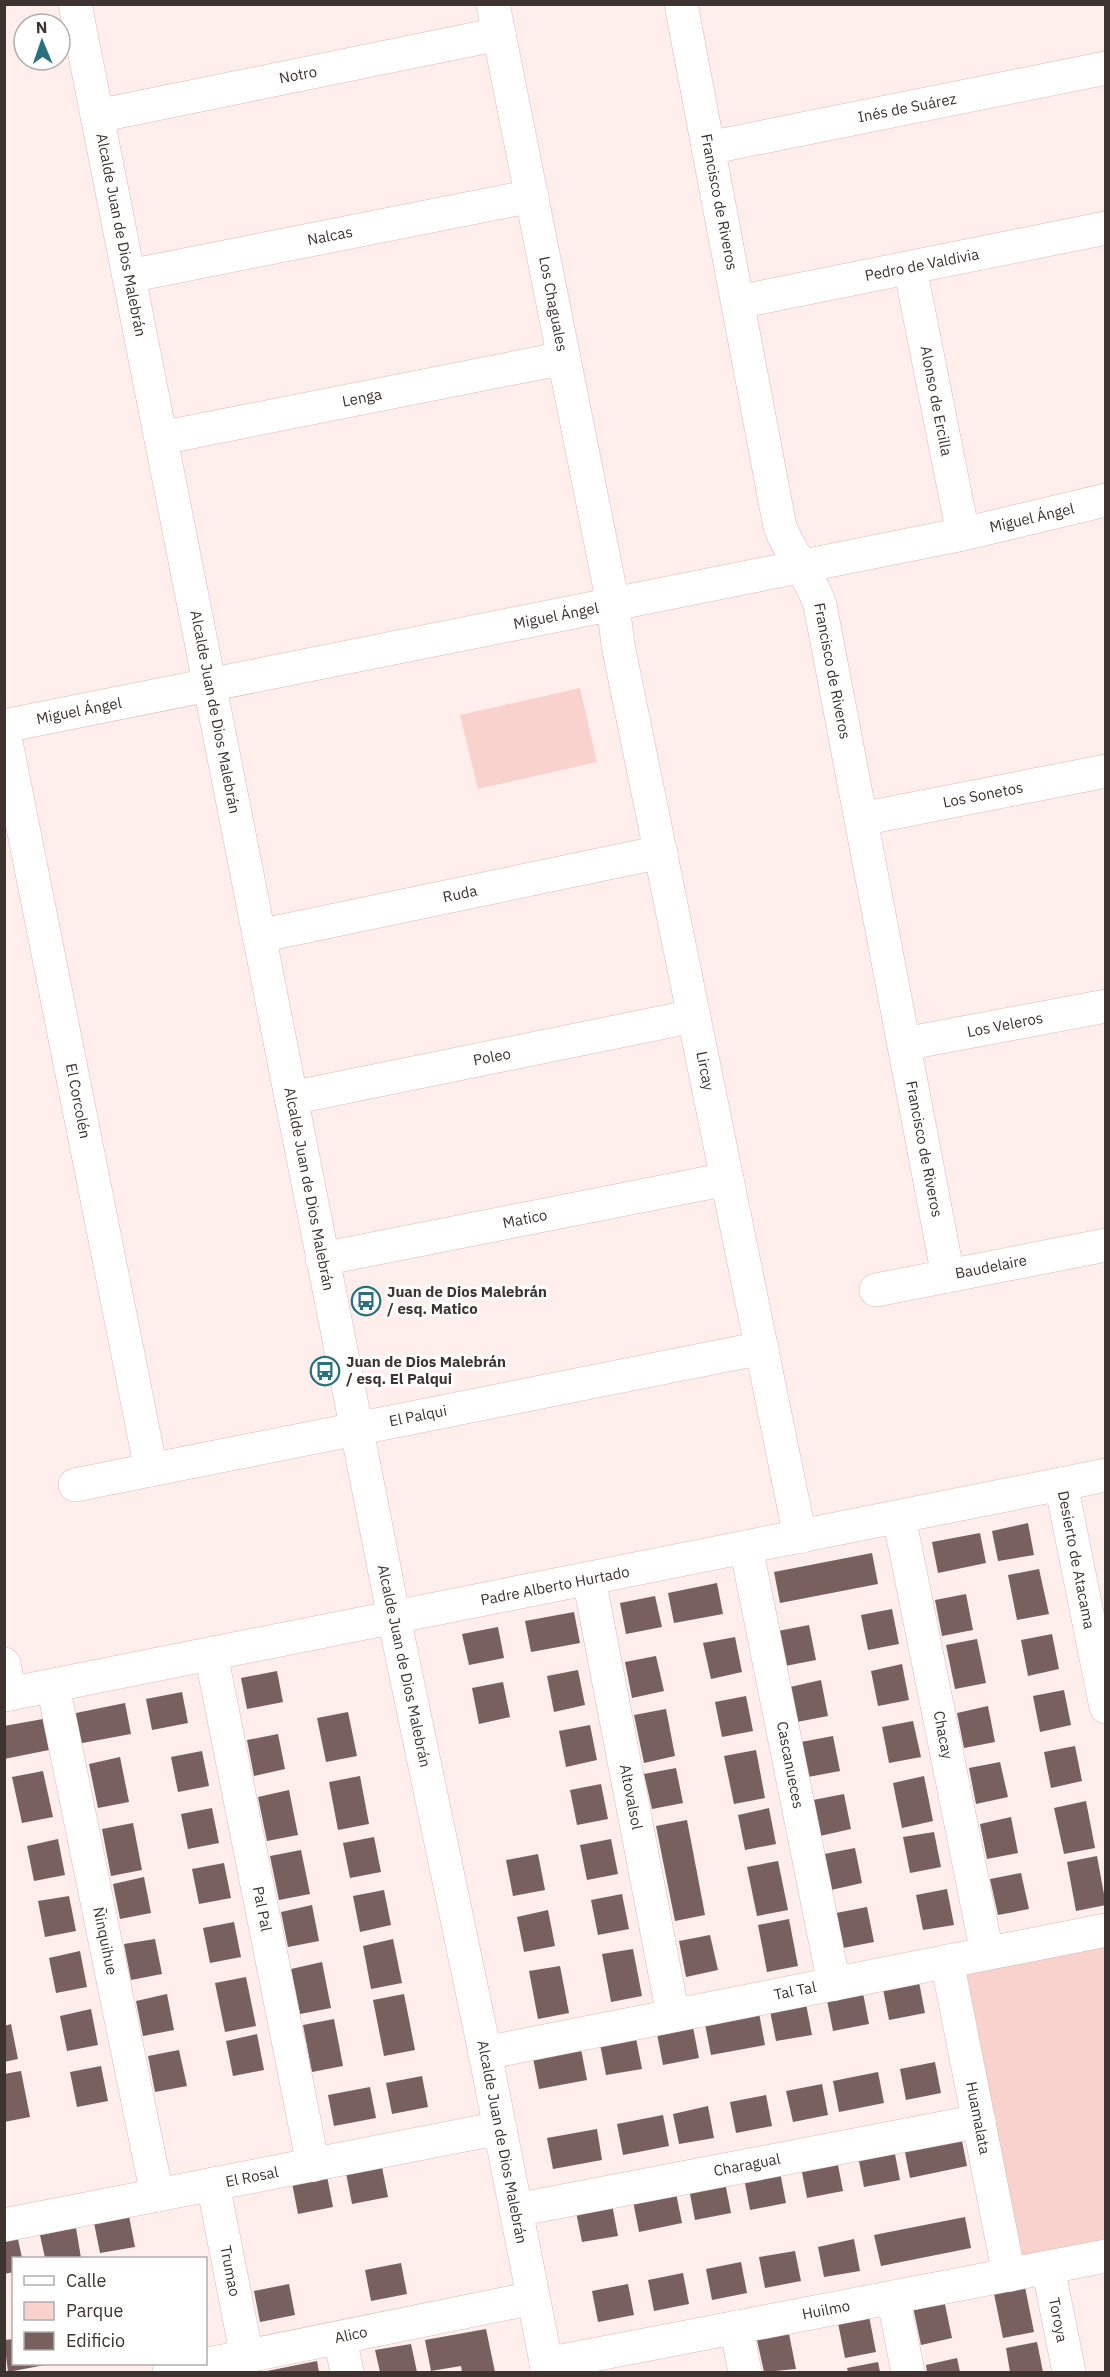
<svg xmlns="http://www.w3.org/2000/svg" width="1110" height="2377" font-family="'IBM Plex Sans',sans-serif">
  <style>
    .green { fill: #f9d2cd }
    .building { fill: #77605e }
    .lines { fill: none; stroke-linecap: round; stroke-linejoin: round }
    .minor-casing { stroke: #d5bab7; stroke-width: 34 }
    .tertiary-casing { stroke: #d5bab7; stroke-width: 34 }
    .minor { stroke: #fff; stroke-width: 33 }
    .tertiary { stroke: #fff; stroke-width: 33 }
    .labels { text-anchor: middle; stroke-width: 6; stroke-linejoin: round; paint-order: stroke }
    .street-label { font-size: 15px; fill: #3d3331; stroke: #fff }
    .poi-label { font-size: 15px; font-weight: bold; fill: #3d3331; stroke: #fff; text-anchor: start }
  </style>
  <rect width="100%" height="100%" fill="#ffeeec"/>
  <g class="green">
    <path d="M580,688L597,762L478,789L460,715Z"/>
    <path d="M1105,1946V2245L1017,2261L962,1973Z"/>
  </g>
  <g class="building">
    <path d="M1028,1523L1034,1555L998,1561L992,1531Z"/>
    <path d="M980,1533L986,1563L938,1573L932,1542Z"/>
    <path d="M872,1553L878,1584L780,1603L774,1572Z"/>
    <path d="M1039,1569L1049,1614L1017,1620L1008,1575Z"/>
    <path d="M717,1583L723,1614L674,1623L668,1593Z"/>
    <path d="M966,1594L973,1630L942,1636L935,1600Z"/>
    <path d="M655,1596L662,1627L626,1634L620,1603Z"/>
    <path d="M892,1609L899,1644L868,1650L861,1615Z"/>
    <path d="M574,1612L580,1643L531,1652L525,1621Z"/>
    <path d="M809,1625L816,1660L785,1666L778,1631Z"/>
    <path d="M498,1627L504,1658L469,1665L462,1634Z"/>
    <path d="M1052,1634L1059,1669L1028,1676L1021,1640Z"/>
    <path d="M735,1637L742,1672L711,1679L703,1643Z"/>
    <path d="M977,1639L986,1683L955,1689L946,1645Z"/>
    <path d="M656,1656L664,1691L632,1698L625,1662Z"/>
    <path d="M902,1664L909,1700L878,1706L871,1671Z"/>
    <path d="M578,1670L585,1705L554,1712L547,1676Z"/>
    <path d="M277,1671L283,1702L247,1709L241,1678Z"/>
    <path d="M821,1680L828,1716L797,1722L790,1687Z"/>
    <path d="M503,1682L510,1717L479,1724L472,1688Z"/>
    <path d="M1064,1690L1071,1725L1040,1732L1033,1696Z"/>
    <path d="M182,1692L188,1723L152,1730L146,1699Z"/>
    <path d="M746,1696L753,1731L722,1737L715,1702Z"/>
    <path d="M125,1703L131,1734L77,1744L71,1714Z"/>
    <path d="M988,1706L995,1742L964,1748L957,1713Z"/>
    <path d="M666,1709L675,1756L644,1763L634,1715Z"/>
    <path d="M348,1712L357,1756L326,1762L317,1718Z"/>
    <path d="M43,1719L49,1750L4,1759V1726Z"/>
    <path d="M913,1721L921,1757L889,1763L882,1727Z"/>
    <path d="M590,1725L597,1760L566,1767L559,1731Z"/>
    <path d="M278,1734L285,1769L254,1776L247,1740Z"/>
    <path d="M833,1736L840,1771L808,1777L801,1742Z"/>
    <path d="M1075,1746L1082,1781L1051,1788L1044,1752Z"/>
    <path d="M756,1750L765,1798L734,1804L724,1756Z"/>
    <path d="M202,1751L209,1786L178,1792L171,1757Z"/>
    <path d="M120,1757L129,1802L98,1808L89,1764Z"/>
    <path d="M1000,1762L1008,1797L976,1804L969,1768Z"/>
    <path d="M676,1768L683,1803L652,1809L644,1774Z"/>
    <path d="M43,1771L53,1817L22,1823L12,1777Z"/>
    <path d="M360,1776L369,1824L338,1830L329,1782Z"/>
    <path d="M924,1776L933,1821L902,1828L893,1783Z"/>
    <path d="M601,1784L608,1819L577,1825L570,1790Z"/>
    <path d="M289,1790L298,1835L267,1841L258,1797Z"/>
    <path d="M844,1794L851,1829L820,1836L813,1800Z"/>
    <path d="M1086,1801L1095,1848L1064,1854L1054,1808Z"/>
    <path d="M212,1808L219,1843L188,1849L181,1814Z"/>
    <path d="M769,1808L776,1844L745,1850L738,1815Z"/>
    <path d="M1011,1817L1018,1853L987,1859L980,1824Z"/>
    <path d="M687,1820L705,1915L675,1921L656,1826Z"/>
    <path d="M133,1823L142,1870L111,1876L102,1829Z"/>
    <path d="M934,1832L941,1867L910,1873L903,1837Z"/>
    <path d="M374,1837L381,1872L350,1878L343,1843Z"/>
    <path d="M58,1839L65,1875L34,1881L27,1846Z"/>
    <path d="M611,1839L618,1874L587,1880L580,1845Z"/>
    <path d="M855,1848L862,1883L831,1890L824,1854Z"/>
    <path d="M301,1850L310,1894L279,1900L270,1856Z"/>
    <path d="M538,1854L545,1890L513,1896L506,1860Z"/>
    <path d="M1097,1856L1106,1905L1076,1911L1067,1862Z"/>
    <path d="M778,1861L788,1910L757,1916L747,1867Z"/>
    <path d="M224,1863L231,1898L199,1904L192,1869Z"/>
    <path d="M1021,1873L1029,1909L998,1915L990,1879Z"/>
    <path d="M144,1877L151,1913L120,1919L113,1884Z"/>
    <path d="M947,1889L954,1925L923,1930L916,1895Z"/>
    <path d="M384,1890L391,1925L360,1932L353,1896Z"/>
    <path d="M622,1894L629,1929L598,1935L591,1900Z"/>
    <path d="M69,1896L76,1931L45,1937L38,1901Z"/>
    <path d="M312,1905L319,1941L288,1947L281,1912Z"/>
    <path d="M867,1907L874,1942L843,1948L836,1913Z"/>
    <path d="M548,1910L555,1946L524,1952L517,1917Z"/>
    <path d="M789,1919L798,1966L767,1972L758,1925Z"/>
    <path d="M234,1922L241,1957L210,1963L203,1928Z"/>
    <path d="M710,1935L718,1970L686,1977L679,1941Z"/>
    <path d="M155,1939L162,1974L131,1980L124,1944Z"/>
    <path d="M393,1939L402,1983L371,1989L363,1946Z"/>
    <path d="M633,1949L642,1996L611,2002L602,1954Z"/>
    <path d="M80,1951L87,1987L56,1993L49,1958Z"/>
    <path d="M322,1962L331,2008L300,2014L291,1969Z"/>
    <path d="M560,1966L569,2013L538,2019L529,1971Z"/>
    <path d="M246,1977L256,2026L225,2032L215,1983Z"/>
    <path d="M919,1982L925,2013L889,2020L883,1989Z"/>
    <path d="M863,1993L869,2024L833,2031L827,2000Z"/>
    <path d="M167,1994L174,2030L143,2036L136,2001Z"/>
    <path d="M404,1994L415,2050L384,2056L373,2000Z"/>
    <path d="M806,2004L812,2035L776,2041L770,2011Z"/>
    <path d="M91,2009L98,2045L67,2051L60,2016Z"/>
    <path d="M759,2013L765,2045L711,2055L705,2024Z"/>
    <path d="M334,2019L343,2066L312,2072L303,2025Z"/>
    <path d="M11,2024L18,2059L4,2062V2026Z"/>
    <path d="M693,2027L699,2058L663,2065L657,2034Z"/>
    <path d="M257,2034L264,2070L233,2076L226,2041Z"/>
    <path d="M636,2038L642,2069L606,2075L600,2044Z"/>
    <path d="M581,2049L587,2080L539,2089L533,2058Z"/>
    <path d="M179,2050L187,2086L155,2092L148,2056Z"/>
    <path d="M935,2062L941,2093L906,2100L900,2069Z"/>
    <path d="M101,2066L108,2101L77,2107L70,2072Z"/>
    <path d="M21,2071L30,2117L4,2122V2074Z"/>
    <path d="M878,2072L884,2103L839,2112L833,2081Z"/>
    <path d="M422,2076L428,2107L392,2114L386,2083Z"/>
    <path d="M822,2084L828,2115L793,2122L786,2091Z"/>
    <path d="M370,2087L376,2118L334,2126L328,2095Z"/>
    <path d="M766,2095L772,2126L736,2133L730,2102Z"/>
    <path d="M708,2106L714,2138L679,2144L673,2114Z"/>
    <path d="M663,2115L669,2146L623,2155L617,2124Z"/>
    <path d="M597,2129L602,2160L553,2169L547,2138Z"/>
    <path d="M961,2136L967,2166L910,2178L904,2147Z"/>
    <path d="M894,2149L900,2180L864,2187L858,2156Z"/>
    <path d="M837,2160L843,2191L807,2198L801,2167Z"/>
    <path d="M382,2167L388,2197L352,2204L346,2173Z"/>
    <path d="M780,2172L786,2203L750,2210L744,2178Z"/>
    <path d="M327,2176L333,2207L298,2214L292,2183Z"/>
    <path d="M725,2182L731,2213L695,2220L689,2189Z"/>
    <path d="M676,2193L682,2223L639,2232L633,2201Z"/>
    <path d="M612,2204L618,2236L582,2242L576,2212Z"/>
    <path d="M129,2216L135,2247L100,2253L94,2223Z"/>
    <path d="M965,2217L971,2248L881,2266L874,2235Z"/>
    <path d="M76,2228L81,2258H45L40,2235Z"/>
    <path d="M18,2239L22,2258H14V2272L4,2274V2242Z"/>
    <path d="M854,2239L860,2271L824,2277L818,2247Z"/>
    <path d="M795,2251L801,2281L765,2288L759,2257Z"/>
    <path d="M741,2262L747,2293L712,2300L706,2269Z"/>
    <path d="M401,2263L407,2294L371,2301L365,2270Z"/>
    <path d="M683,2273L689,2304L654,2311L648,2280Z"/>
    <path d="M1024,2282L1034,2332L1003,2338L993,2289Z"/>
    <path d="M289,2284L295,2315L260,2322L254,2291Z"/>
    <path d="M628,2284L634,2315L598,2322L592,2291Z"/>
    <path d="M942,2290L952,2338L921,2345L911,2297Z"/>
    <path d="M869,2316L876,2352L845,2358L838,2323Z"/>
    <path d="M486,2329L495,2372H462L461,2366L431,2371L425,2340Z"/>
    <path d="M789,2334L796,2369L764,2372L757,2340Z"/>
    <path d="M14,2339V2364L45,2365L8,2372L4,2340Z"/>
    <path d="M1037,2342L1043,2372H1010L1006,2348Z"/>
    <path d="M411,2344L417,2372H380L375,2350Z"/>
    <path d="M957,2358L960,2372H927L926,2365Z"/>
    <path d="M317,2361L319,2372H267V2371Z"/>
    <path d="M878,2362L880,2372H848L847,2368Z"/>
  </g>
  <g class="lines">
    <g class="minor-casing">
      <g id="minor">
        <path d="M493,4L613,604L618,645L800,1537"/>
        <path d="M681,4L780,527C791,555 811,577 820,605L948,1276"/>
        <path d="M97,116L499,34"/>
        <path d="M708,148L1106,68"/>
        <path d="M910,268L963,534"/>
        <path d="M129,276L532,196"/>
        <path d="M738,302L1106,228"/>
        <path d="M161,438L564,358"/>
        <path d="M4,726L963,534L1106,500"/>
        <path d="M4,732L151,1470"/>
        <path d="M861,819L1106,771"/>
        <path d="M259,936L661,852"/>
        <path d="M904,1044L1106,1006"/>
        <path d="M291,1098L694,1016"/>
        <path d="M322,1259L727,1179"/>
        <path d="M876,1290L1106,1245"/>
        <path d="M1061,1484L1106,1707"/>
        <path d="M75,1485L762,1348"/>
        <path d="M899,1517L987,1953"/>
        <path d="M746,1547L834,1984"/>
        <path d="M589,1579L673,2015"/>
        <path d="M211,1654L313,2165"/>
        <path d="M4,1664L10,1694"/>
        <path d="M53,1686L157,2195"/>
        <path d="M4,1695L1106,1475"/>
        <path d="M947,1961L1009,2275"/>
        <path d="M485,2053L1106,1930"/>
        <path d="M213,2184L247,2357"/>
        <path d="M516,2210L979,2121"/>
        <path d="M4,2225L500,2128"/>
        <path d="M1048,2267L1069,2372"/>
        <path d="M893,2297L908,2372"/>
        <path d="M736,2327L745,2372"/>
        <path d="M340,2338L347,2372"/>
        <path d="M546,2364L1106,2256"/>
        <path d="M169,2372L533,2298"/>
      </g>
    </g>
    <g class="tertiary-casing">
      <path id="tertiary" d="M75,4L394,1618L485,2053L548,2372"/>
    </g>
    <use href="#minor" class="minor"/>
    <use href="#tertiary" class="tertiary"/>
  </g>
  <defs>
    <g id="bus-ring" transform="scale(1.5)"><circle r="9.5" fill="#fff" stroke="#2a707e" stroke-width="1.5"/><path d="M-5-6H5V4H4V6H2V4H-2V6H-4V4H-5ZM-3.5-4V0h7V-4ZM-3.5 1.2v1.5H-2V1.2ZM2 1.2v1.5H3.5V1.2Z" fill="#2a707e"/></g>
  </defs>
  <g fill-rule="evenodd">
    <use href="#bus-ring" x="366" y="1301"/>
    <use href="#bus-ring" x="325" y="1371"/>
  </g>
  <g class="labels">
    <g class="street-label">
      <text transform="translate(298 75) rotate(-11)" y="5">Notro</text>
      <text transform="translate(907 108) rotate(-11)" y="5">Inés de Suárez</text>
      <text transform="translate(719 202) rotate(79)" y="5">Francisco de Riveros</text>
      <text transform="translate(121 235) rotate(79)" y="5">Alcalde Juan de Dios Malebrán</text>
      <text transform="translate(330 236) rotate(-11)" y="5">Nalcas</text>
      <text transform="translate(922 265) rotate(-11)" y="5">Pedro de Valdivia</text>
      <text transform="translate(553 304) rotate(79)" y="5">Los Chaguales</text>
      <text transform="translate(362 398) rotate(-11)" y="5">Lenga</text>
      <text transform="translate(936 401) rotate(79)" y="5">Alonso de Ercilla</text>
      <text transform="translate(1032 518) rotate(-13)" y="5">Miguel Ángel</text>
      <text transform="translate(556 616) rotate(-11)" y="5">Miguel Ángel</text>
      <text transform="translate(832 671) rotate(79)" y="5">Francisco de Riveros</text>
      <text transform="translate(79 711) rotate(-11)" y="5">Miguel Ángel</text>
      <text transform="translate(215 712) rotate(79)" y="5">Alcalde Juan de Dios Malebrán</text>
      <text transform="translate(983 795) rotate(-11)" y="5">Los Sonetos</text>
      <text transform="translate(460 894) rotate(-12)" y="5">Ruda</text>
      <text transform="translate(1005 1025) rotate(-11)" y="5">Los Veleros</text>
      <text transform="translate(492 1057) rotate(-11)" y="5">Poleo</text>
      <text transform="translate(705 1071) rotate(79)" y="5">Lircay</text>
      <text transform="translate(78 1101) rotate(79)" y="5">El Corcolén</text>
      <text transform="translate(924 1149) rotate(79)" y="5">Francisco de Riveros</text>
      <text transform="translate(309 1189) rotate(79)" y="5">Alcalde Juan de Dios Malebrán</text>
      <text transform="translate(525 1219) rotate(-11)" y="5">Matico</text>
      <text transform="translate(991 1267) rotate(-11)" y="5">Baudelaire</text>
      <text transform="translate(418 1416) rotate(-11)" y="5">El Palqui</text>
      <text transform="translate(1076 1560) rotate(79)" y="5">Desierto de Atacama</text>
      <text transform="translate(555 1586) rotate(-11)" y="5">Padre Alberto Hurtado</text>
      <text transform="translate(404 1666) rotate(78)" y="5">Alcalde Juan de Dios Malebrán</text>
      <text transform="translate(943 1735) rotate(79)" y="5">Chacay</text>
      <text transform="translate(790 1765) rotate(79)" y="5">Cascanueces</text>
      <text transform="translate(631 1797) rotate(79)" y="5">Altovalsol</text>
      <text transform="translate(262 1909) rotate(79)" y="5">Pal Pal</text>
      <text transform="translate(105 1941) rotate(78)" y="5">Ñinquihue</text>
      <text transform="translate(795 1991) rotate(-11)" y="5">Tal Tal</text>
      <text transform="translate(978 2118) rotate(79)" y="5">Huamalata</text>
      <text transform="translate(502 2142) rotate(79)" y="5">Alcalde Juan de Dios Malebrán</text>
      <text transform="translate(747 2165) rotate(-11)" y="5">Charagual</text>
      <text transform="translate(252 2177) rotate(-11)" y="5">El Rosal</text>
      <text transform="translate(230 2271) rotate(79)" y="5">Trumao</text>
      <text transform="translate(826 2310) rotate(-11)" y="5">Huilmo</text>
      <text transform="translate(1058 2320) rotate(79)" y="5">Toroya</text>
      <text transform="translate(351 2335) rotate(-12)" y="5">Alico</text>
    </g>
    <g class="poi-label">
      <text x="387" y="1297">Juan de Dios Malebrán<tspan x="387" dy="17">/ esq. Matico</tspan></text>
      <text x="346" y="1367">Juan de Dios Malebrán<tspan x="346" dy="17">/ esq. El Palqui</tspan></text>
    </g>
  </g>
  <rect width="1110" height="2377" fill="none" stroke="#3d3331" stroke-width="12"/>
  <rect x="12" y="2257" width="195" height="108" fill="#ffffff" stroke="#b1adad" stroke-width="1.5"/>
  <rect x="24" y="2276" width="30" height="9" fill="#ffffff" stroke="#b1adad" stroke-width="1.5"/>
  <text x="66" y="2287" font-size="18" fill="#3d3331">Calle</text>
  <rect x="24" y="2302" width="30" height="18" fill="#f9d2cd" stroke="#b1adad" stroke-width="1.5"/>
  <text x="66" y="2317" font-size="18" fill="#3d3331">Parque</text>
  <rect x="24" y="2332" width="30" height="18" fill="#77605e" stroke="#b1adad" stroke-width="1.5"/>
  <text x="66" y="2347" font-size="18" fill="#3d3331">Edificio</text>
  <g transform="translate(42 42) rotate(358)"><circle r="28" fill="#ffffff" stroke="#b1adad" stroke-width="1.5"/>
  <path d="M0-4.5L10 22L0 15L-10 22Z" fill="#2a707e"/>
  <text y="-9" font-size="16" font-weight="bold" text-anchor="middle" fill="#3d3331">N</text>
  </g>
</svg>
